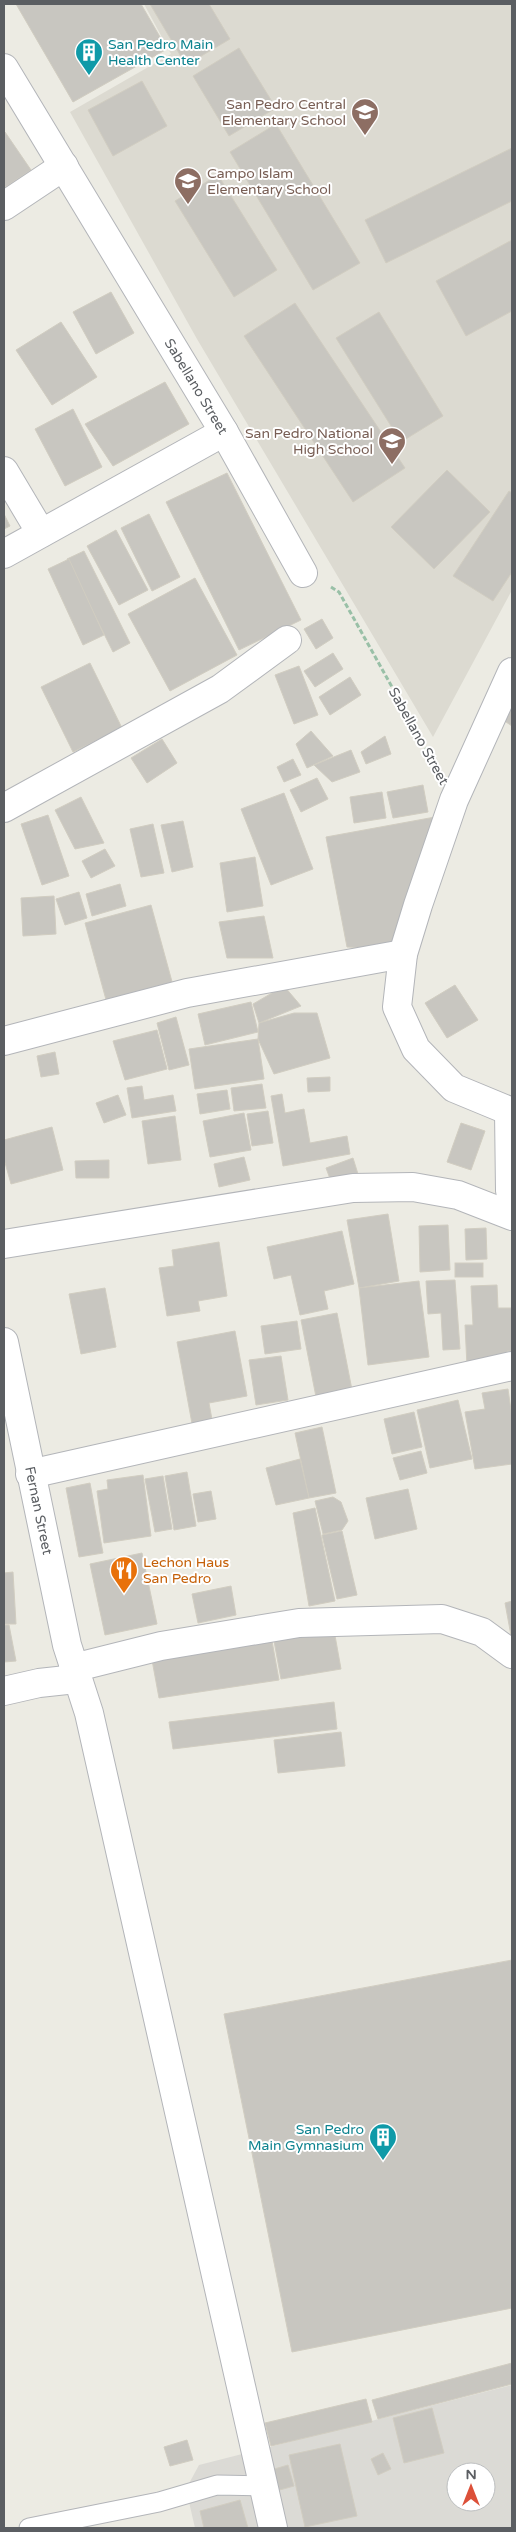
<svg xmlns="http://www.w3.org/2000/svg" width="516" height="2532" font-family="'Varela Round',sans-serif">
  <style>
    .industrial { fill: #dbdad5; fill-rule: evenodd }
    .education { fill: #dcdad1 }
    .building { fill: #c8c6c0; stroke: #d1cdc1 }
    .lines { fill: none; stroke-linecap: round; stroke-linejoin: round }
    .service-casing { stroke: #b3b5b9; stroke-width: 21 }
    .minor-casing { stroke: #b3b5b9; stroke-width: 30 }
    .path { stroke: #99c0a7; stroke-width: 3; stroke-dasharray: 5 2.5; stroke-linecap: butt }
    .service { stroke: #fff; stroke-width: 19 }
    .minor { stroke: #fff; stroke-width: 28 }
    .labels { text-anchor: middle; stroke-width: 4; stroke-linejoin: round; paint-order: stroke }
    .culture-label { font-size: 14px; fill: #0d838f; stroke: #fff; text-anchor: start }
    .education-label { font-size: 14px; fill: #785e54; stroke: #fff; text-anchor: end }
    .street-label { font-size: 14px; fill: #5b5e62; stroke: #fff }
    .food-label { font-size: 14px; fill: #c56008; stroke: #fff; text-anchor: start }
  </style>
  <rect width="100%" height="100%" fill="#ecebe3"/>
  <path class="industrial" d="M512,2385V2528H195L186,2489L199,2465ZM456,2472H486V2502H456Z"/>
  <path class="education" d="M144,4H512V590L433,737L197,339L70,112L171,54Z"/>
  <g class="building">
    <path d="M16,4H141L167,49L73,102Z"/>
    <path d="M150,4H209L230,39L186,65Z"/>
    <path d="M239,48L276,108L229,136L193,76Z"/>
    <path d="M142,81L167,126L113,156L88,110Z"/>
    <path d="M276,124L360,263L313,290L230,152Z"/>
    <path d="M5,132L31,170L4,188V133Z"/>
    <path d="M512,148V201L386,263L365,220Z"/>
    <path d="M218,175L277,270L234,297L175,201Z"/>
    <path d="M512,240V311L466,336L436,281Z"/>
    <path d="M111,292L134,333L96,354L73,312Z"/>
    <path d="M295,303L405,468L353,502L244,336Z"/>
    <path d="M379,312L443,416L401,442L336,338Z"/>
    <path d="M61,322L97,377L52,405L16,350Z"/>
    <path d="M165,382L189,424L113,466L85,424Z"/>
    <path d="M73,409L102,467L65,486L35,429Z"/>
    <path d="M447,470L490,512L434,569L391,527Z"/>
    <path d="M227,473L301,620L239,650L166,502Z"/>
    <path d="M509,491L512,493V572L493,601L453,576Z"/>
    <path d="M4,514L10,526L4,529Z"/>
    <path d="M149,514L180,577L152,591L121,528Z"/>
    <path d="M116,530L148,590L119,605L87,546Z"/>
    <path d="M84,551L130,643L113,652L67,559Z"/>
    <path d="M69,559L104,635L83,645L48,569Z"/>
    <path d="M195,578L237,655L170,691L128,614Z"/>
    <path d="M322,619L333,638L316,649L304,629Z"/>
    <path d="M333,653L343,669L315,687L304,671Z"/>
    <path d="M90,663L122,728L73,752L41,687Z"/>
    <path d="M299,666L318,715L294,724L275,675Z"/>
    <path d="M350,677L361,695L330,715L319,697Z"/>
    <path d="M512,699V726L500,718Z"/>
    <path d="M311,731L333,756L307,768L296,744Z"/>
    <path d="M385,736L391,754L366,764L361,752Z"/>
    <path d="M162,739L177,763L147,783L131,758Z"/>
    <path d="M351,750L360,772L332,782L314,765Z"/>
    <path d="M293,759L301,775L284,782L277,767Z"/>
    <path d="M317,778L328,799L301,812L290,790Z"/>
    <path d="M423,785L428,812L393,818L387,792Z"/>
    <path d="M382,792L386,818L354,823L350,797Z"/>
    <path d="M284,793L313,869L271,885L241,809Z"/>
    <path d="M81,797L104,843L75,849L55,810Z"/>
    <path d="M48,815L69,876L42,885L21,824Z"/>
    <path d="M435,817L393,949L347,947L326,837Z"/>
    <path d="M183,821L193,867L172,872L161,825Z"/>
    <path d="M153,824L164,873L141,877L130,829Z"/>
    <path d="M105,849L115,866L91,878L82,861Z"/>
    <path d="M255,857L263,906L227,912L220,863Z"/>
    <path d="M120,884L126,906L92,916L86,894Z"/>
    <path d="M79,892L87,918L65,925L56,899Z"/>
    <path d="M54,896L56,934L23,936L21,898Z"/>
    <path d="M151,905L174,989L108,1007L85,923Z"/>
    <path d="M264,916L273,958H227L219,922Z"/>
    <path d="M455,985L478,1020L447,1038L425,1003Z"/>
    <path d="M284,986L301,1006L259,1023L253,1004Z"/>
    <path d="M251,1002L258,1032L205,1045L198,1014Z"/>
    <path d="M294,1013H317L330,1058L274,1074L258,1039L259,1023Z"/>
    <path d="M176,1017L189,1065L169,1070L157,1023Z"/>
    <path d="M157,1030L167,1069L125,1080L113,1041Z"/>
    <path d="M258,1039L264,1079L195,1089L189,1049Z"/>
    <path d="M55,1052L59,1074L41,1077L37,1056Z"/>
    <path d="M330,1077V1091L308,1092L307,1078Z"/>
    <path d="M262,1084L266,1108L234,1111L231,1088Z"/>
    <path d="M142,1086L144,1100L173,1095L176,1111L132,1118L127,1088Z"/>
    <path d="M227,1090L230,1109L200,1114L197,1094Z"/>
    <path d="M282,1094L285,1113L304,1109L310,1143L347,1136L350,1154L283,1166L271,1096Z"/>
    <path d="M118,1095L126,1115L104,1123L96,1103Z"/>
    <path d="M268,1111L273,1143L252,1146L247,1114Z"/>
    <path d="M244,1113L251,1150L210,1157L203,1121Z"/>
    <path d="M175,1116L181,1160L148,1164L142,1121Z"/>
    <path d="M461,1123L485,1131L471,1170L447,1162Z"/>
    <path d="M52,1127L63,1170L11,1184L4,1159V1140Z"/>
    <path d="M244,1157L250,1180L219,1187L214,1164Z"/>
    <path d="M353,1158L358,1174L332,1184L326,1168Z"/>
    <path d="M109,1160V1178H76L75,1161Z"/>
    <path d="M388,1214L399,1281L359,1288L347,1220Z"/>
    <path d="M448,1225L450,1270L420,1272L419,1226Z"/>
    <path d="M486,1228L487,1259L466,1260L465,1229Z"/>
    <path d="M342,1231L354,1284L324,1291L328,1309L300,1315L291,1275L274,1279L267,1247Z"/>
    <path d="M219,1242L227,1296L198,1301L200,1311L167,1316L159,1268L174,1266L172,1250Z"/>
    <rect x="455" y="1263" width="28" height="14"/>
    <path d="M455,1280L460,1349L443,1350L441,1313L428,1314L426,1281Z"/>
    <path d="M419,1281L429,1357L368,1365L359,1288Z"/>
    <path d="M497,1285L498,1308H512V1351H507L508,1364L467,1366L465,1325H473L471,1286Z"/>
    <path d="M105,1288L116,1347L81,1354L69,1294Z"/>
    <path d="M337,1313L353,1395L317,1402L301,1320Z"/>
    <path d="M297,1321L301,1349L265,1354L261,1326Z"/>
    <path d="M235,1331L247,1396L209,1403L213,1425L193,1429L177,1342Z"/>
    <path d="M281,1356L288,1400L256,1405L249,1360Z"/>
    <path d="M508,1389L512,1417V1464L475,1469L465,1412L485,1409L482,1393Z"/>
    <path d="M458,1400L472,1459L430,1468L417,1410Z"/>
    <path d="M414,1412L422,1447L392,1454L384,1419Z"/>
    <path d="M322,1427L336,1493L309,1498L295,1433Z"/>
    <path d="M421,1451L427,1473L400,1480L393,1458Z"/>
    <path d="M300,1459L309,1498L276,1505L266,1468Z"/>
    <path d="M187,1472L196,1526L174,1530L165,1476Z"/>
    <path d="M143,1475L151,1536L104,1543L97,1491L108,1489L107,1480Z"/>
    <path d="M163,1476L172,1529L155,1532L145,1479Z"/>
    <path d="M90,1483L103,1553L79,1557L66,1488Z"/>
    <path d="M408,1489L417,1529L375,1539L366,1498Z"/>
    <path d="M211,1491L216,1519L198,1522L193,1494Z"/>
    <path d="M333,1497L341,1502L348,1521L342,1530L323,1534L315,1501Z"/>
    <path d="M315,1508L335,1601L309,1606L293,1513Z"/>
    <path d="M342,1531L357,1595L337,1599L322,1535Z"/>
    <path d="M142,1553L157,1624L105,1635L90,1564Z"/>
    <path d="M13,1572L16,1624H4V1573Z"/>
    <path d="M231,1586L236,1615L198,1623L192,1594Z"/>
    <path d="M512,1601V1641L505,1603Z"/>
    <path d="M4,1625H9L16,1661L4,1662Z"/>
    <path d="M334,1630L341,1669L281,1679L274,1641Z"/>
    <path d="M272,1641L279,1680L159,1698L152,1660Z"/>
    <path d="M334,1702L337,1729L173,1749L169,1722Z"/>
    <path d="M341,1732L345,1766L278,1773L274,1740Z"/>
    <path d="M512,1960V2308L292,2352L224,2014Z"/>
    <path d="M512,2363V2384L378,2419L372,2400Z"/>
    <path d="M366,2399L372,2422L271,2446L265,2423Z"/>
    <path d="M432,2408L444,2453L404,2463L393,2418Z"/>
    <path d="M187,2440L193,2460L170,2466L164,2447Z"/>
    <path d="M340,2444L357,2516L305,2527L289,2455Z"/>
    <path d="M383,2453L391,2469L378,2475L371,2459Z"/>
    <path d="M288,2465L294,2486L276,2491L271,2470Z"/>
    <path d="M240,2500L248,2528H204L200,2511Z"/>
  </g>
  <g class="lines">
    <g class="service-casing">
      <path id="service" d="M29,2528L159,2502L217,2485L264,2486"/>
    </g>
    <g class="minor-casing">
      <g id="minor">
        <path id="s1" d="M4,68L224,432L303,573"/>
        <path d="M4,206L64,166"/>
        <path d="M4,471L41,533"/>
        <path d="M4,554L224,432"/>
        <path d="M512,672L454,800L418,905L403,954L397,1007L416,1049L454,1088L512,1112"/>
        <path d="M4,808L220,689L287,640"/>
        <path d="M4,1041L187,993L403,954"/>
        <path d="M509,1111L510,1191L512,1194"/>
        <path d="M4,1244L353,1188L413,1187L458,1195L512,1216"/>
        <path id="s2" d="M4,1342L67,1645L89,1713L273,2528"/>
        <path d="M30,1474L512,1366"/>
        <path d="M73,1668L161,1646L299,1623L442,1619L482,1632L512,1654"/>
        <path d="M4,1691L39,1683L76,1679"/>
      </g>
    </g>
    <path class="path" d="M331,587L339,592L435,764"/>
    <use href="#service" class="service"/>
    <use href="#minor" class="minor"/>
  </g>
  <defs>
    <g id="building-pin" transform="scale(1.4375)"><path d="M0 17L-7.5 6A9.5 9.5 0 1 1 7.5 6Z" fill="#0f9aa8" stroke="#fff"/><path d="M-4-6H4V6H1V3H-1V6H-4ZM-2.5-4.3h1.7v1.8h-1.7ZM.8-4.3h1.7v1.8H.8ZM-2.5-1h1.7V.8h-1.7ZM.8-1h1.7V.8H.8Z" fill="#fff"/></g>
    <g id="school-pin" transform="scale(1.4375)"><path d="M0 17L-7.5 6A9.5 9.5 0 1 1 7.5 6Z" fill="#8d6e63" stroke="#fff"/><path d="M0-5L7-2L0 1L-7-2ZM-4 1L0 2.5L4 1V4Q0 6-4 4Z" fill="#fff"/></g>
    <g id="restaurant-pin" transform="scale(1.4375)"><path d="M0 17L-7.5 6A9.5 9.5 0 1 1 7.5 6Z" fill="#e8710a" stroke="#fff"/><path d="M-5-6h1v4h1v-4h1v4h1v-4h1v5L-1.5 .5V6h-2V.5L-5-1ZM5-6V6H3V1.5H1.5Q1.5-4 5-6Z" fill="#fff"/></g>
  </defs>
  <g fill-rule="evenodd">
    <use href="#building-pin" x="89" y="52"/>
    <use href="#school-pin" x="365" y="112"/>
    <use href="#school-pin" x="188" y="181"/>
    <use href="#school-pin" x="392" y="441"/>
    <use href="#restaurant-pin" x="124" y="1570"/>
    <use href="#building-pin" x="383" y="2137"/>
  </g>
  <g class="labels">
    <g class="culture-label">
      <text x="108" y="49">San Pedro Main<tspan x="108" dy="16">Health Center</tspan></text>
      <text x="364" y="2134" text-anchor="end">San Pedro<tspan x="364" dy="16">Main Gymnasium</tspan></text>
    </g>
    <g class="education-label">
      <text x="346" y="109">San Pedro Central<tspan x="346" dy="16">Elementary School</tspan></text>
      <text x="207" y="178" text-anchor="start">Campo Islam<tspan x="207" dy="16">Elementary School</tspan></text>
      <text x="373" y="438">San Pedro National<tspan x="373" dy="16">High School</tspan></text>
    </g>
    <g class="street-label">
      <text dy="5" stroke="none"><textPath href="#s1" startOffset="372">Sabellano Street</textPath></text>
      <text transform="translate(419 736) rotate(61)" y="5">Sabellano Street</text>
      <text dy="5" stroke="none"><textPath href="#s2" startOffset="172">Fernan Street</textPath></text>
    </g>
    <g class="food-label">
      <text x="143" y="1567">Lechon Haus<tspan x="143" dy="16">San Pedro</tspan></text>
    </g>
  </g>
  <rect width="516" height="2532" fill="none" stroke="#5b5e62" stroke-width="10"/>
  <g transform="translate(471 2487)"><circle r="24" fill="#ffffff" stroke="#bdbfc0"/>
  <path d="M0-4L9 19L0 12L-9 19Z" fill="#dc5039"/>
  <text y="-8" font-size="14" font-weight="bold" text-anchor="middle" fill="#5b5e62">N</text>
  </g>
</svg>
